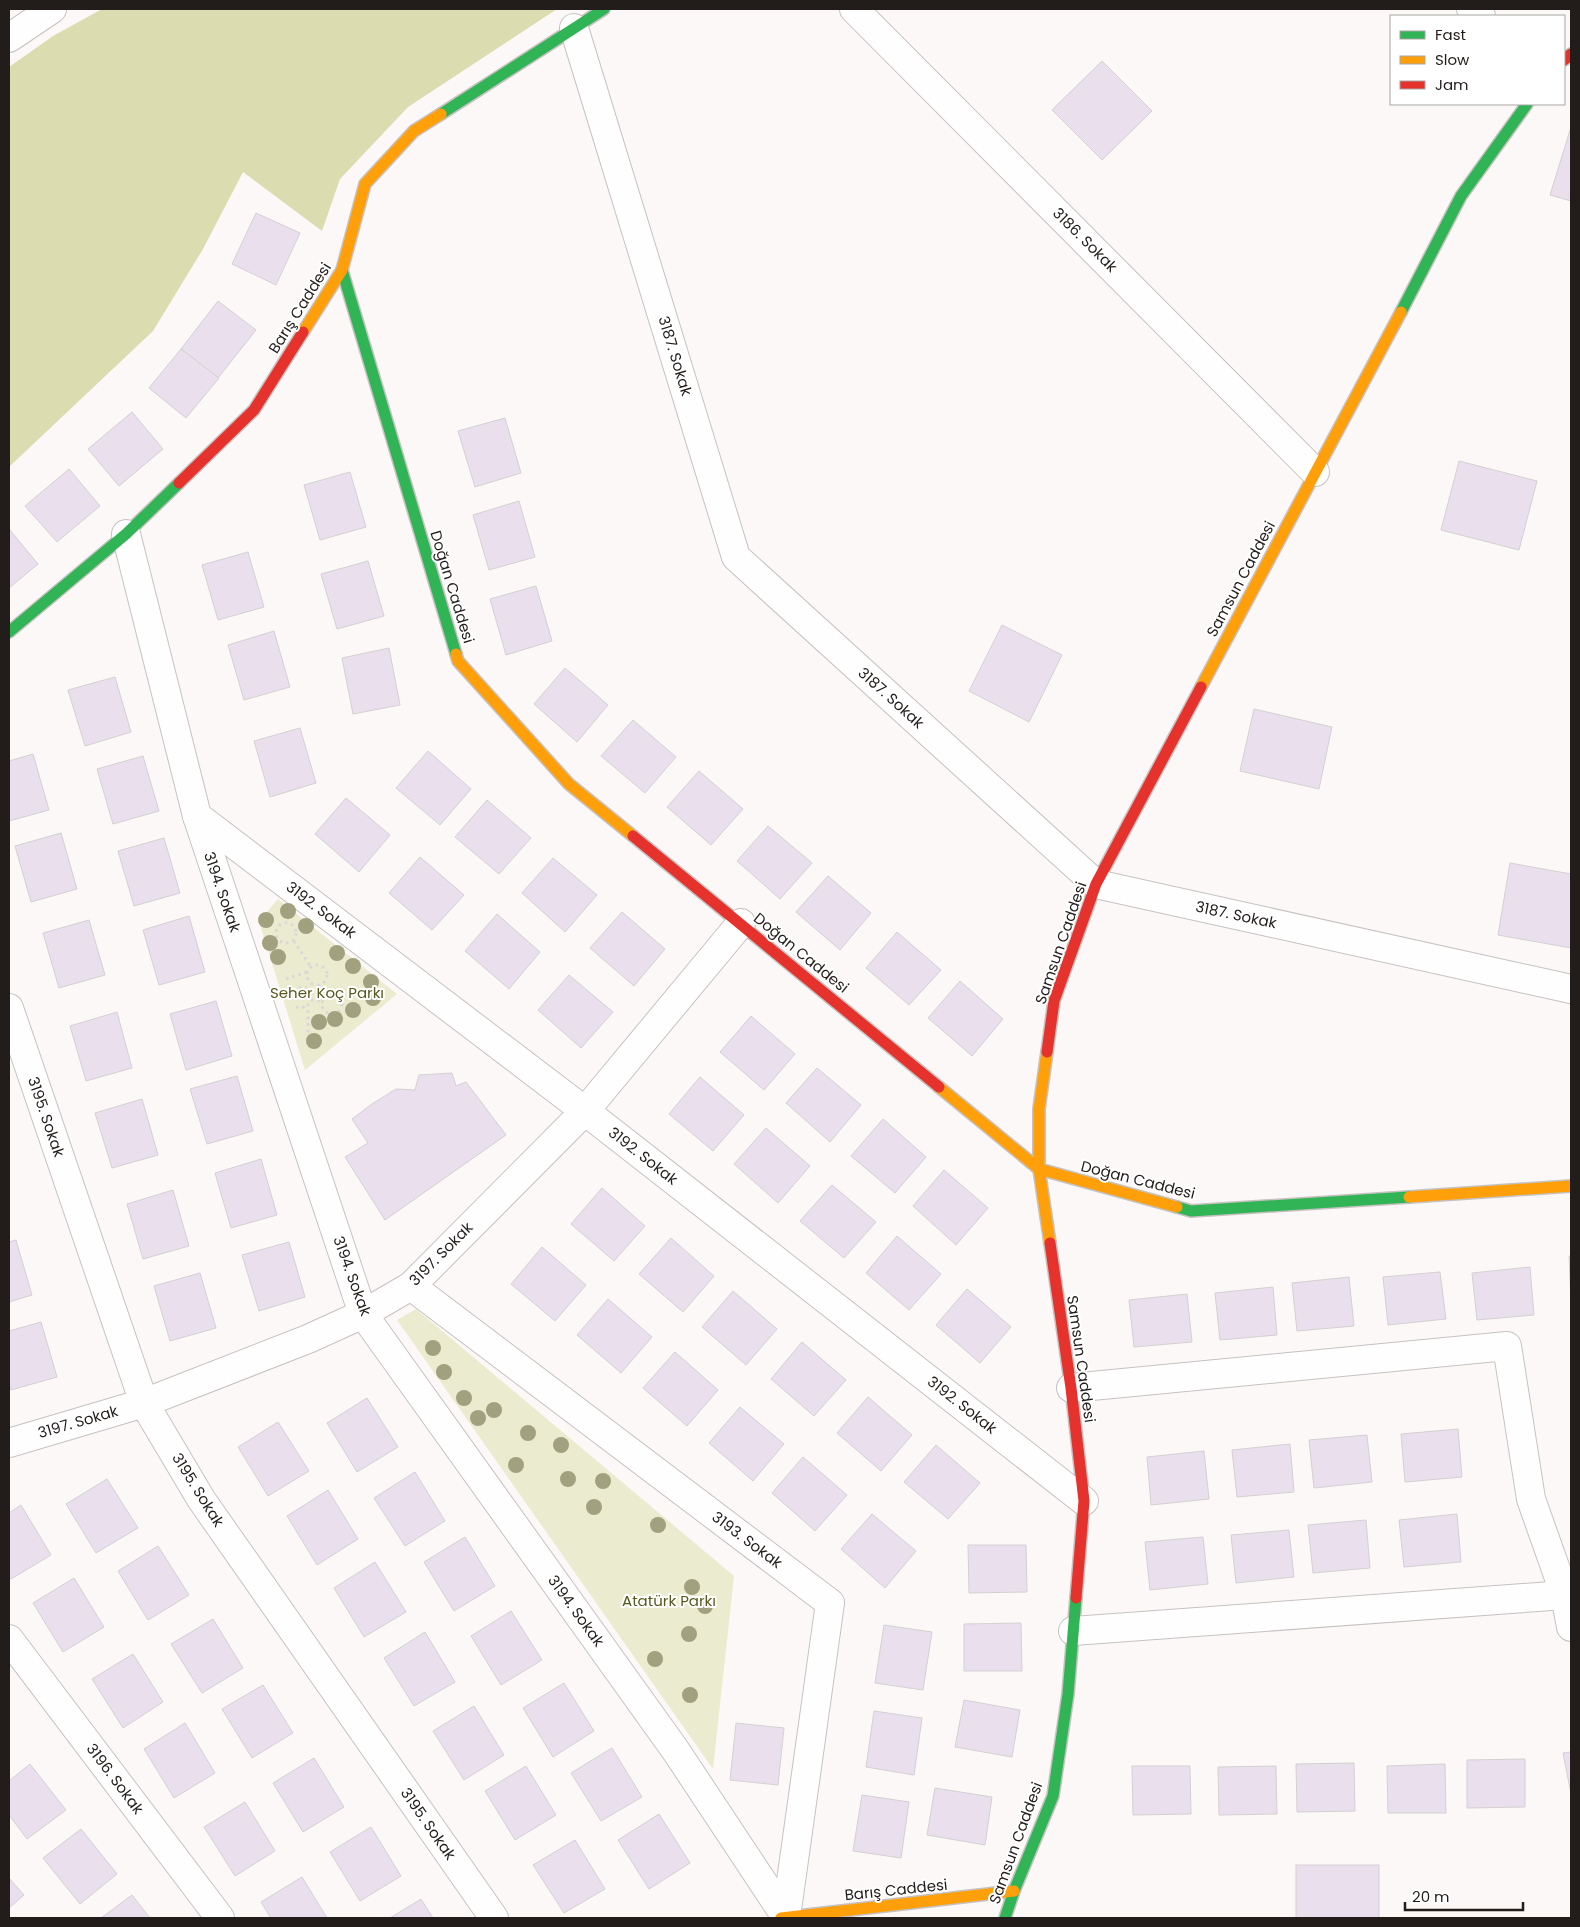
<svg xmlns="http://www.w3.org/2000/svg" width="1580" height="1927" font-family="Poppins,sans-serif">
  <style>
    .green { fill: #ebebd0 }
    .forest { fill: #dbdcb0 }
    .building { fill: #eae0ed; stroke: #d3d0d2 }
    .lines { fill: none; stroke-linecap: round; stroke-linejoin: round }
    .street-casing { stroke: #c6c2c0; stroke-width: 30 }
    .fast-casing { stroke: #c6c2c0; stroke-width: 14 }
    .slow-casing { stroke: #c6c2c0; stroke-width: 14 }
    .jam-casing { stroke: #c6c2c0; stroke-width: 14 }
    .path { stroke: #d9d8d7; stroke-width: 3; stroke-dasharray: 2.5 4; stroke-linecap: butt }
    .street { stroke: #fffefe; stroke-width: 28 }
    .fast { stroke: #30b455; stroke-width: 11 }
    .slow { stroke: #ff9f0a; stroke-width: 11 }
    .jam { stroke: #e5322d; stroke-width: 11 }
    .tree { fill: #a1a180 }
    .labels { text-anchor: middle; stroke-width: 4; stroke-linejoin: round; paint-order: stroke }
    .street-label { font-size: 15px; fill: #221d1b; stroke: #fff }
    .park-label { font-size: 15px; fill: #57591f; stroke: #fff }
  </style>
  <rect width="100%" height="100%" fill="#fcf8f7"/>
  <g class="green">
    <path d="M278,899L397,994L305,1070L259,921Z"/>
    <path d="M416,1309L734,1576L713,1769L397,1320Z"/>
  </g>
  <path class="forest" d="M102,9H557L408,107L340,179L322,231L243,172L203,249L153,331L9,467V67L53,36Z"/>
  <g class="building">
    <path d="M1102,61L1152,111L1102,160L1052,110Z"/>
    <path d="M1571,127V201L1550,195Z"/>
    <path d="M256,213L300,233L276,285L232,264Z"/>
    <path d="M218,301L256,330L218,378L181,349Z"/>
    <path d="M181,349L219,378L186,418L149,388Z"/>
    <path d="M132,412L163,449L119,486L88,449Z"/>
    <path d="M505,418L521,473L475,487L458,431Z"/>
    <path d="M1459,461L1537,481L1519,550L1441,530Z"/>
    <path d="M69,469L100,506L57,542L25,506Z"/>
    <path d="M350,472L366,527L320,540L304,485Z"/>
    <path d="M519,501L535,557L489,570L473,515Z"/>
    <path d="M9,529L38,564L9,588Z"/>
    <path d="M248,552L264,607L218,620L202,565Z"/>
    <path d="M368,561L384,616L337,629L321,574Z"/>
    <path d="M536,586L552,641L506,655L490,599Z"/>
    <path d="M1002,625L1062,655L1029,722L969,691Z"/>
    <path d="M274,631L290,687L244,700L228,645Z"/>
    <path d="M389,648L400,705L353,714L342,658Z"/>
    <path d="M565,668L608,705L577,742L534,704Z"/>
    <path d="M115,677L131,732L85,746L68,690Z"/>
    <path d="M1254,709L1332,727L1319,789L1240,771Z"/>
    <path d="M633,720L676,757L645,793L601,756Z"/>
    <path d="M300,728L316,783L270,797L254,741Z"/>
    <path d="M428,751L471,789L440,825L396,788Z"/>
    <path d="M33,754L49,810L9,821V761Z"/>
    <path d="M143,756L159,811L113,824L97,769Z"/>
    <path d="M699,771L743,809L711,845L667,807Z"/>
    <path d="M346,798L390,835L359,872L315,834Z"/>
    <path d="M487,800L531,838L499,874L455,837Z"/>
    <path d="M768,826L812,863L780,899L737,861Z"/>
    <path d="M61,833L77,889L31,902L15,846Z"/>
    <path d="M164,838L180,893L134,906L118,851Z"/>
    <path d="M420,857L464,895L432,930L389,893Z"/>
    <path d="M553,858L597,895L565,932L522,893Z"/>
    <path d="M1510,863L1571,874V948L1498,935Z"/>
    <path d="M828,876L871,913L840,950L796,912Z"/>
    <path d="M622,912L665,949L634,986L590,948Z"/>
    <path d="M497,914L540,952L509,989L465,951Z"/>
    <path d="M189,916L205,972L159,985L143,930Z"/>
    <path d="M89,920L105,975L59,988L43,933Z"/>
    <path d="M897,932L941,970L909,1005L866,968Z"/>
    <path d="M569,975L613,1012L581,1048L538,1010Z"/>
    <path d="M960,981L1003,1019L972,1056L928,1018Z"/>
    <path d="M216,1001L232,1056L186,1070L170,1014Z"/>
    <path d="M117,1012L132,1068L86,1081L70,1026Z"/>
    <path d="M751,1016L795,1054L764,1090L720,1052Z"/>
    <path d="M817,1068L861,1105L830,1142L786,1103Z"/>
    <path d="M452,1073L456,1086L466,1082L506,1135L385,1220L345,1157L368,1143L352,1119L372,1104L396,1089L415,1090L419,1075Z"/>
    <path d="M237,1076L253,1131L207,1144L190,1089Z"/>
    <path d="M700,1077L744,1115L713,1151L669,1114Z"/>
    <path d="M142,1099L158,1155L112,1168L95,1113Z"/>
    <path d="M883,1119L926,1157L895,1193L851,1156Z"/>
    <path d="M766,1128L810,1166L778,1203L734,1164Z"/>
    <path d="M261,1159L277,1215L231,1228L215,1173Z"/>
    <path d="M944,1170L988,1208L956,1245L913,1206Z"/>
    <path d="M832,1185L876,1222L844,1258L800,1221Z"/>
    <path d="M602,1188L645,1226L614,1261L571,1224Z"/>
    <path d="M173,1190L189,1246L143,1259L127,1204Z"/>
    <path d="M897,1236L941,1274L909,1310L866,1273Z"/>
    <path d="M671,1238L714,1276L683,1312L639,1274Z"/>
    <path d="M16,1240L32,1295L9,1302V1242Z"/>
    <path d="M289,1242L305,1297L259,1311L242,1255Z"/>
    <path d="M542,1247L586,1285L555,1321L511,1284Z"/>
    <path d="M1569,1256H1571V1303Z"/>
    <path d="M1530,1267L1534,1315L1477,1320L1472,1273Z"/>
    <path d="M1440,1272L1446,1319L1388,1325L1383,1277Z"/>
    <path d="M200,1273L216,1328L170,1341L154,1286Z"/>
    <path d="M1349,1277L1354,1326L1297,1331L1292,1283Z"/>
    <path d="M1273,1287L1277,1335L1220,1340L1215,1293Z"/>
    <path d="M967,1289L1011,1327L980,1363L936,1325Z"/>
    <path d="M733,1291L777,1329L746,1365L702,1327Z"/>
    <path d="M1187,1294L1192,1342L1134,1347L1129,1300Z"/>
    <path d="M608,1299L652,1337L621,1373L577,1335Z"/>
    <path d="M41,1322L57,1377L11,1390L9,1383V1331Z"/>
    <path d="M802,1342L846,1380L814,1416L771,1379Z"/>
    <path d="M675,1352L718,1390L687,1426L643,1388Z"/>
    <path d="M868,1397L912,1435L881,1471L837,1433Z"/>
    <path d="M367,1398L398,1447L357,1472L327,1423Z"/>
    <path d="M740,1407L784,1444L753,1481L709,1443Z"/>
    <path d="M278,1422L309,1471L268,1496L238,1447Z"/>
    <path d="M1458,1429L1462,1477L1405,1482L1401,1434Z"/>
    <path d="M1367,1435L1372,1482L1314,1488L1309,1440Z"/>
    <path d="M1290,1444L1294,1492L1237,1497L1232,1450Z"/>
    <path d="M936,1445L980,1483L948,1519L904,1482Z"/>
    <path d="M1204,1451L1209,1499L1151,1505L1147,1457Z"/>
    <path d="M803,1457L847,1495L815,1531L772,1493Z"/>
    <path d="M415,1472L445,1521L405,1546L374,1498Z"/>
    <path d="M107,1479L138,1528L96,1553L66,1504Z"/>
    <path d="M328,1490L358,1539L317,1565L287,1516Z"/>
    <path d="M21,1505L51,1555L11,1579L9,1577V1513Z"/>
    <path d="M872,1514L916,1551L885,1588L841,1549Z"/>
    <path d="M1457,1514L1461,1562L1404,1567L1399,1520Z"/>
    <path d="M1366,1520L1370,1568L1313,1573L1308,1525Z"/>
    <path d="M1289,1530L1294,1577L1236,1583L1231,1535Z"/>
    <path d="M465,1537L495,1586L454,1611L424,1562Z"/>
    <path d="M1203,1537L1208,1584L1150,1590L1145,1542Z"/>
    <path d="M968,1545H1026L1027,1592L969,1593Z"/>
    <path d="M158,1546L189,1595L148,1620L118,1571Z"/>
    <path d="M375,1562L406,1612L364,1637L334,1588Z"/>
    <path d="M74,1578L104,1627L63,1652L33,1603Z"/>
    <path d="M511,1611L542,1660L501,1685L471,1636Z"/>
    <path d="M213,1619L243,1668L202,1693L171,1644Z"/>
    <path d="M1021,1623L1022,1671H964V1624Z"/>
    <path d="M884,1625L932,1632L923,1690L875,1683Z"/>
    <path d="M425,1632L455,1682L414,1706L384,1658Z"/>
    <path d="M133,1654L163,1702L123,1728L92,1679Z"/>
    <path d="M564,1683L594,1731L553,1757L523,1708Z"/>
    <path d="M263,1685L293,1733L252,1758L222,1709Z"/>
    <path d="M964,1700L1020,1710L1012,1757L955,1747Z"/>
    <path d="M474,1706L504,1755L464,1780L433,1731Z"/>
    <path d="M874,1711L922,1718L914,1775L866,1767Z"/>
    <path d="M185,1723L215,1773L174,1798L144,1749Z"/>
    <path d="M736,1723L784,1728L778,1785L730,1780Z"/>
    <path d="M612,1748L642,1797L601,1821L571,1773Z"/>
    <path d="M1571,1752V1794L1563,1753Z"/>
    <path d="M314,1758L344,1807L303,1832L273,1783Z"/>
    <path d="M1525,1759V1807L1467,1808V1760Z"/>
    <path d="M1354,1763L1355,1811L1297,1812L1296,1764Z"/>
    <path d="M30,1764L66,1810L27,1839L9,1815V1781Z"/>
    <path d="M1445,1764L1446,1813H1388L1387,1766Z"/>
    <path d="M526,1766L556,1815L515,1840L485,1791Z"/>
    <path d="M1132,1766H1190L1191,1814L1133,1815Z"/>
    <path d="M1276,1766L1277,1814L1219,1815L1218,1767Z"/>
    <path d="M935,1788L992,1797L985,1845L927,1835Z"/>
    <path d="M862,1795L909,1802L901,1858L853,1851Z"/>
    <path d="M245,1802L275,1851L235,1876L204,1827Z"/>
    <path d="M659,1814L690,1863L649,1889L618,1840Z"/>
    <path d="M371,1827L401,1876L360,1901L330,1852Z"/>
    <path d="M81,1829L117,1874L80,1904L43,1858Z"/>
    <path d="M575,1840L605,1889L564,1913L533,1865Z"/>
    <rect x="1296" y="1865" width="83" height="53"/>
    <path d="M302,1877L327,1918H271L261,1902Z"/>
    <path d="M9,1878L24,1895L9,1908Z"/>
    <path d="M132,1895L150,1918H101Z"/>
    <path d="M421,1899L433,1918H390Z"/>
  </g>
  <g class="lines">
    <g class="street-casing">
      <g id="street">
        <path d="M854,9L1315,472"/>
        <path d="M1471,9L1481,16"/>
        <path d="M574,28L736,557L1096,884L1571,989"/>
        <path d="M9,38L52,9"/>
        <path d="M126,534L197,816L363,1314L676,1751L786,1917"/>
        <path d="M197,816L585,1111L1084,1501"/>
        <path d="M9,1008L144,1403L201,1499L494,1918"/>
        <path d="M411,1286L830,1603L786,1917"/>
        <path d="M1071,1388L1507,1346L1531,1499L1565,1595L1571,1627"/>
        <path d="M9,1443L144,1403L308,1339L363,1314L411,1286L585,1111L741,923"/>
        <path d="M1073,1631L1565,1595"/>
        <path d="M9,1639L220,1918"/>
      </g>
    </g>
    <g class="fast-casing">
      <g id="fast">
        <path d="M441,114L604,9"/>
        <path d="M342,270L456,654"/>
        <path d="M1401,312L1461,196L1527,104"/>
        <path d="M9,632L126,534L179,483"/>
        <path d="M1177,1207L1191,1211L1409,1197"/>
        <path d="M1005,1918L1014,1891L1053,1796L1068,1694L1076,1598"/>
      </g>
    </g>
    <g class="slow-casing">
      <g id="slow">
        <path d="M303,332L342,270L365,184L414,131L441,114"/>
        <path d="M456,654L458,661L569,784L633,836"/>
        <path d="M1201,687L1401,312"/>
        <path d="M1047,1052L1039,1109V1169L1050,1243"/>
        <path d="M939,1087L1039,1169L1177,1207"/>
        <path d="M1409,1197L1571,1186"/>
        <path d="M781,1918L1014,1891"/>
      </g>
    </g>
    <g class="jam-casing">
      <g id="jam">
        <path d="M1564,60L1571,54"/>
        <path d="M179,483L254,410L303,332"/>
        <path d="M633,836L939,1087"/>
        <path d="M1047,1052L1054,1001L1096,884L1201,687"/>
        <path d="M1050,1243L1071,1388L1084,1501L1076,1598"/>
      </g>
    </g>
    <g class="path">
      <circle cx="286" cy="933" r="10"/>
      <path d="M294,941L311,967"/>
      <circle cx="317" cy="975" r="10"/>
      <path d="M286,979L307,972"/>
      <path d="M319,986L326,996"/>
      <path d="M293,991L302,987L308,989L311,994V1000L308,1005V1032L306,1033"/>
      <circle cx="332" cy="1004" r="10"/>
      <path d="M311,1000L321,1001"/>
      <path d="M296,1007L302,1008L308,1005"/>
    </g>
    <use href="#street" class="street"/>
    <use href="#fast" class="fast"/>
    <use href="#slow" class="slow"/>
    <use href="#jam" class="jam"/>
  </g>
  <g class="tree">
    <circle cx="288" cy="911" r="8"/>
    <circle cx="266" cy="920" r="8"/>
    <circle cx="306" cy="926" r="8"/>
    <circle cx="270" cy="943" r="8"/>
    <circle cx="337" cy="953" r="8"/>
    <circle cx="278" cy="957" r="8"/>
    <circle cx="353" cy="966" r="8"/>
    <circle cx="371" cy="982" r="8"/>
    <circle cx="373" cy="998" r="8"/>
    <circle cx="353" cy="1010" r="8"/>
    <circle cx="335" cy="1019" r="8"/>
    <circle cx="319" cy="1022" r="8"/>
    <circle cx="314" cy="1041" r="8"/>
    <circle cx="433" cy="1348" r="8"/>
    <circle cx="444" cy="1372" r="8"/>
    <circle cx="464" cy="1398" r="8"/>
    <circle cx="494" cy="1410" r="8"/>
    <circle cx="478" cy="1418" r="8"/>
    <circle cx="528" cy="1433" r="8"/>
    <circle cx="561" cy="1445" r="8"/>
    <circle cx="516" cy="1465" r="8"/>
    <circle cx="568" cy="1479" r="8"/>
    <circle cx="603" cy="1481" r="8"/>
    <circle cx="594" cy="1507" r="8"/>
    <circle cx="658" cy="1525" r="8"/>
    <circle cx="692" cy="1587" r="8"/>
    <circle cx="705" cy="1606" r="8"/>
    <circle cx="689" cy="1634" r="8"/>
    <circle cx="655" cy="1659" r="8"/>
    <circle cx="690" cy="1695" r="8"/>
  </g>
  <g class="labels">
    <g class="street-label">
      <text transform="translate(1085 240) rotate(45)" y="5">3186. Sokak</text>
      <text transform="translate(300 308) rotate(-58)" y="5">Barış Caddesi</text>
      <text transform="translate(675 356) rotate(73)" y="5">3187. Sokak</text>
      <text transform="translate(1241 579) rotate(-62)" y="5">Samsun Caddesi</text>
      <text transform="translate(452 587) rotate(73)" y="5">Doğan Caddesi</text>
      <text transform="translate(891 698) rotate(42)" y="5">3187. Sokak</text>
      <text transform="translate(222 892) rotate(71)" y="5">3194. Sokak</text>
      <text transform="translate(321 910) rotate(37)" y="5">3192. Sokak</text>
      <text transform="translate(1236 915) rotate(12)" y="5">3187. Sokak</text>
      <text transform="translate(1061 943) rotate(-71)" y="5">Samsun Caddesi</text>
      <text transform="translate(801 953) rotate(39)" y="5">Doğan Caddesi</text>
      <text transform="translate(46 1117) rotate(71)" y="5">3195. Sokak</text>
      <text transform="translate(643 1156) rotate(38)" y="5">3192. Sokak</text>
      <text transform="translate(1138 1180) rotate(14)" y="5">Doğan Caddesi</text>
      <text transform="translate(441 1254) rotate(-45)" y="5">3197. Sokak</text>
      <text transform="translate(352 1276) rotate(70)" y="5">3194. Sokak</text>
      <text transform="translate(1081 1359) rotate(82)" y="5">Samsun Caddesi</text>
      <text transform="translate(962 1405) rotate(38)" y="5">3192. Sokak</text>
      <text transform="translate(78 1422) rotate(-16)" y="5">3197. Sokak</text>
      <text transform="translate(198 1490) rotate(58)" y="5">3195. Sokak</text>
      <text transform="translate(747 1540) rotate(37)" y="5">3193. Sokak</text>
      <text transform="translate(576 1611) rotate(54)" y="5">3194. Sokak</text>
      <text transform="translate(115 1779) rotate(53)" y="5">3196. Sokak</text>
      <text transform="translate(428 1824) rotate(55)" y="5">3195. Sokak</text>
      <text transform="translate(1016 1843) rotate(-70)" y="5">Samsun Caddesi</text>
      <text transform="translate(896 1890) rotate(-6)" y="5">Barış Caddesi</text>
    </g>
    <g class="park-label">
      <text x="327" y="998">Seher Koç Parkı</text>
      <text x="669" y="1606">Atatürk Parkı</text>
    </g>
  </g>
  <rect width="1580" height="1927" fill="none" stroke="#221d1b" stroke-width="20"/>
  <rect x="1390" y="15" width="175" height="90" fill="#ffffff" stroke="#a7a5a4"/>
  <rect x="1400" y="31" width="25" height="8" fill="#30b455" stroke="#a7a5a4"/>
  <text x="1435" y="40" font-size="15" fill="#221d1b">Fast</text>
  <rect x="1400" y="56" width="25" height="8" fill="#ff9f0a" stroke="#a7a5a4"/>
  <text x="1435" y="65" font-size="15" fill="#221d1b">Slow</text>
  <rect x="1400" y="81" width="25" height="8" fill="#e5322d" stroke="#a7a5a4"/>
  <text x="1435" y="90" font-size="15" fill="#221d1b">Jam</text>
  <path d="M1405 1902v8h118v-8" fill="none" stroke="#221d1b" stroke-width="2.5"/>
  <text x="1412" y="1902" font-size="15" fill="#221d1b" stroke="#ffffff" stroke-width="4" paint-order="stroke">20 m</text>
</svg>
